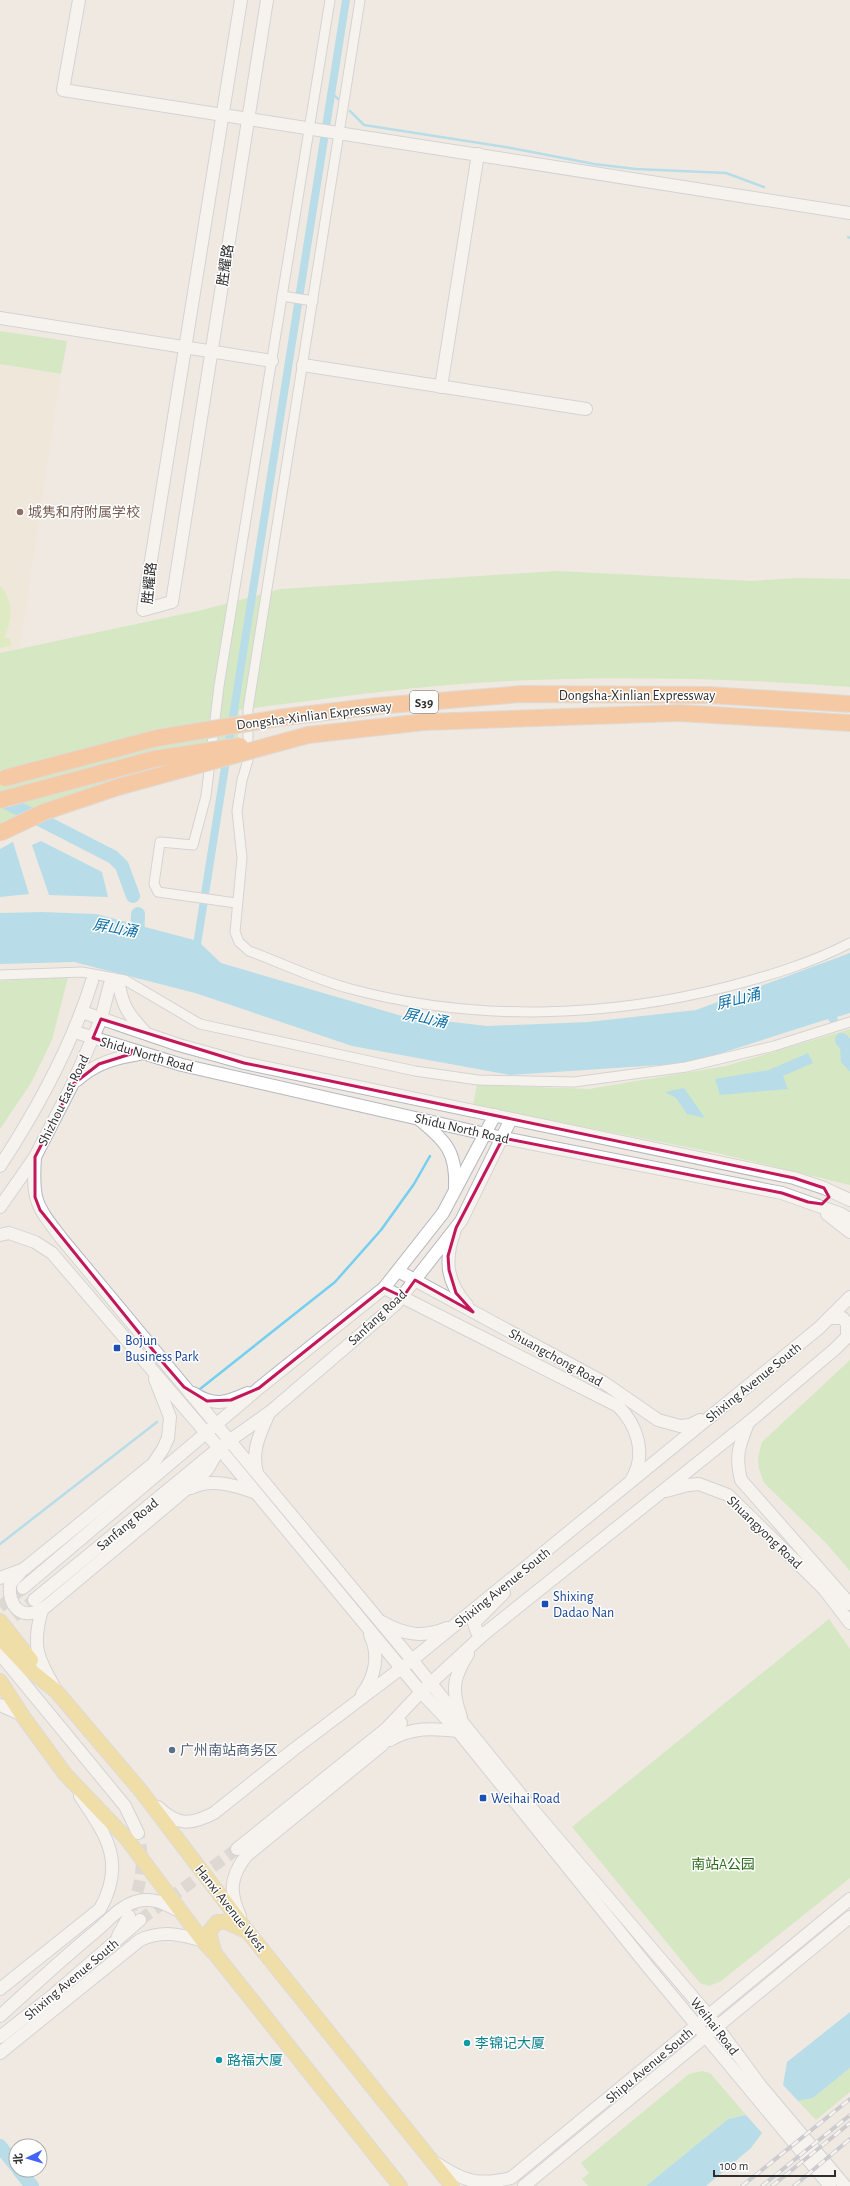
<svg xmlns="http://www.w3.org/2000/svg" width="850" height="2186" font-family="'Alegreya Sans','Noto Sans SC',sans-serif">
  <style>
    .education { fill: #f0e6d1 }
    .green { fill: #b6e59e }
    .pitch { fill: #c9ec9a }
    .water { fill: #75cff0 }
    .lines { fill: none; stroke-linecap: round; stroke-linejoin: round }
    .stream { stroke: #75cff0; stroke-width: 2.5 }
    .canal { stroke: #75cff0; stroke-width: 8 }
    .river { stroke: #75cff0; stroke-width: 14 }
    .secondary-tunnel { stroke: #c8c4bd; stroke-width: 12; stroke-dasharray: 12 6; stroke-linecap: butt }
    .street-casing { stroke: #b4b7c1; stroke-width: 11 }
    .secondary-casing { stroke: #b4b7c1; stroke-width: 14 }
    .primary-casing { stroke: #c9c9c9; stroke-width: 16 }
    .highway-casing { stroke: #c9c9c9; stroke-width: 18 }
    .street { stroke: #fff; stroke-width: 9 }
    .secondary { stroke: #fff; stroke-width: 12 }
    .primary { stroke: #f2d163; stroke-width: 14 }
    .highway { stroke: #ffa35c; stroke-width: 16 }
    .rail-casing { stroke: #a3a6b8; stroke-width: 4 }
    .rail { stroke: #fff; stroke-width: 2.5; stroke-dasharray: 8; stroke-linecap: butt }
    .highway-bridge-casing { stroke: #c9c9c9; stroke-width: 18; stroke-linecap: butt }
    .highway-bridge { stroke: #ffa35c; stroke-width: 16 }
    .marked { fill: none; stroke: #c2185b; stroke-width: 3; stroke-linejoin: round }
    .education-dot { fill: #8d6e63; stroke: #fff; stroke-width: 1.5 }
    .transit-dot { fill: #1a4fb4; stroke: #fff; stroke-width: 1.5 }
    .service-dot { fill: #5c6f8a; stroke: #fff; stroke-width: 1.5 }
    .culture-dot { fill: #0f9aa8; stroke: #fff; stroke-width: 1.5 }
    .labels { text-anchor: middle; stroke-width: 3; stroke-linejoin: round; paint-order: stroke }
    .shield { fill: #fff; stroke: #6d6d6d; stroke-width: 1 }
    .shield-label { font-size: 13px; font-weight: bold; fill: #2e2e2e }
    .street-label { font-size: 14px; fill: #2e2e2e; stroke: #fff }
    .education-label { font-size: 14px; fill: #785e54; stroke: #fff; text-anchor: start }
    .transit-label { font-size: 14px; fill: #164399; stroke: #fff; text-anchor: start }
    .service-label { font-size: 14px; fill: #4e5e75; stroke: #fff; text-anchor: start }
    .park-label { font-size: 14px; fill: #2c6e1b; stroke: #fff }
    .culture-label { font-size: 14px; fill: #0d838f; stroke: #fff; text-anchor: start }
    .water-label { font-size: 15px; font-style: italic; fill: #0d6fa3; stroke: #fff }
  </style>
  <rect width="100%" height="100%" fill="#efe9e1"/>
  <path class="education" d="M0,364L61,374L20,649L0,653Z"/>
  <g class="green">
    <path d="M0,331L67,341L61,374L0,364Z"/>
    <path d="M558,571L751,581L797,578L850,579V687C745,679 638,676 533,680C434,683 336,697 239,710L237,761L138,786L48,816L0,839V653L202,610L281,589Z"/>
    <path d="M68,977L52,1040L31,1083L0,1129V981Z"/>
    <path d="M850,1029V1185L717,1153L473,1105L477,1085L589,1089L726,1066Z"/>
    <path d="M850,1360V1571L825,1542L764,1483L759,1469L758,1458L762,1442Z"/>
    <path d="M829,1619L850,1649V1878L721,1981L709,1986L700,1983L572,1827Z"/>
    <path d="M850,2068V2092L816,2120L798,2101L813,2098Z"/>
    <path d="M702,2071L710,2073L746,2115L728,2119L646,2186H588L582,2179L589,2173L581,2163L689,2074Z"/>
  </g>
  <path class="pitch" d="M0,586C15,599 12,623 4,638H10L11,646L0,648Z"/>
  <g class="water">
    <path d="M41,841L102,872L108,897L49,895L32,845Z"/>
    <path d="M13,842L29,894L0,897V849Z"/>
    <path d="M41,912L96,914L198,941L221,963L402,1016L487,1026L588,1022L696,1010L850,953V1013L837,1017L839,1023L832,1025L828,1019L690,1063L510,1075L352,1046L195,993L74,962L0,964V913Z"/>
    <path d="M850,1040V1072L841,1062L840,1045Z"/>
    <path d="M808,1053L813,1063L783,1076L788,1089L720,1095L715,1079L769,1070Z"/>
    <path d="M684,1088L705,1118L687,1114L676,1098L665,1092Z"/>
    <path d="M850,2012V2068L813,2098L798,2101L783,2085L787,2062Z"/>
    <path d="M746,2115L762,2133L751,2148L706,2186H646L728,2119Z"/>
  </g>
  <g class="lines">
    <g class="stream">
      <path d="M331,92L338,99"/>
      <path d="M350,111L364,125L511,148L594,164L636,169L726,173L764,187"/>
      <path d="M848,237L850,238"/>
      <path d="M200,1389L335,1282L381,1230L414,1184L430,1156"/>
      <path d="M0,1544L157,1422"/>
    </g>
    <path class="canal" d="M196,951L346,0"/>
    <g class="river">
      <path d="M0,799L113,857L122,866L133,896"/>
      <path d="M137,943L138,914"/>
      <path d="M842,1040L850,1049"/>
      <path d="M0,2146L16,2166"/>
      <path d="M19,2170L32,2186"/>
    </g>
    <g class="secondary-tunnel">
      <path d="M0,1607L23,1588"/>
      <path d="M0,1628L34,1600"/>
      <path d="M131,1909C142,1883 145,1861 138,1833"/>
      <path d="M140,1920L237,1849"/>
    </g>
    <g class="street-casing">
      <g id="street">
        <path d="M360,0L248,709V760L242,780L237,811L242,858L235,932L239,942L249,951C282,963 316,980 351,989C475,1022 607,1018 730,986C772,975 811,963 850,943"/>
        <path d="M282,296L313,301"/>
        <path d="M236,903L158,892L154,884L160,842L193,845L206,796L219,686L330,0"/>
        <path d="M0,975L82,972L125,980L200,1024L415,1071L478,1080L574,1082L686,1067L774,1046L850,1022"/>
      </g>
    </g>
    <g class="secondary-casing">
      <g id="secondary">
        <path d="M79,0L63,90L850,213"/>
        <path d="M241,0L143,610L172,602L267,0"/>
        <path d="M0,318L272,361"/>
        <path d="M303,365L586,409"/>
        <path d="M441,387L478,154"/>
        <path d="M119,985C123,1007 129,1015 144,1031"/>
        <path d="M82,1012L179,1045L244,1063L794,1178L824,1188L850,1200"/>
        <path d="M75,1032L182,1065L503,1138L782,1193L841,1214L850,1219"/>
        <path d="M77,1080C96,1063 115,1058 139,1054"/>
        <path d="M420,1120C446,1141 457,1153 455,1188"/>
        <path d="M35,1157C32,1202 36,1205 62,1239L412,1660L534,1811L709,2016L760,2085L845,2186"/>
        <path d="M0,1166C38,1108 71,1048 92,981"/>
        <path d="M0,1207L35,1157L72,1085L101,1019L110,984"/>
        <path d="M827,1214L850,1232"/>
        <path d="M454,1233C444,1261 447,1283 467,1305"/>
        <path d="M0,1235L9,1233L35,1242L52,1253L219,1448L421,1692L458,1731L649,1968L830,2186"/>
        <path d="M398,1271L603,1382L658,1420L680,1426L690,1425L700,1420"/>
        <path d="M384,1288L618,1406C637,1425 647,1454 632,1479"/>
        <path d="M829,1318H843L847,1324V1337"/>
        <path d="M193,1393C215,1407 225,1403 248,1393"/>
        <path d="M748,1423C739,1446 735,1456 741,1480L850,1604"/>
        <path d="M257,1473C251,1450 260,1434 269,1413"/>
        <path d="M191,1488C212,1478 235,1485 256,1493"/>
        <path d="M666,1491L688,1485L699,1484L728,1495L824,1589L850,1623"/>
        <path d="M20,1573L10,1584C8,1608 23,1622 45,1607"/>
        <path d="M0,1578L24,1569L153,1464L163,1449L168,1438L170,1417L155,1379"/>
        <path d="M23,1588L259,1388L384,1288L443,1213L495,1115"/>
        <path d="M34,1600L219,1448L270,1412L396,1304L461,1221L511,1119"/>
        <path d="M382,1622C404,1635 424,1638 447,1628"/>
        <path d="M484,1634L477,1632L474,1623L504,1593"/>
        <path d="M0,1654L125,1806L138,1833"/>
        <path d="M56,1690C38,1658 31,1647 42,1610L189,1487L207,1470L217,1453"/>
        <path d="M362,1694C375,1677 380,1655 370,1635"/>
        <path d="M0,1705L22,1715"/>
        <path d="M461,1717C451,1690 453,1678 468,1654"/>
        <path d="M390,1740C412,1727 433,1728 458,1731"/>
        <path d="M158,1807C177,1826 191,1825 214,1813L293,1750L412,1660L819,1328L850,1297"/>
        <path d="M237,1849L386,1729L421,1692L484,1634L749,1422L835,1349L850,1334"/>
        <path d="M240,1916C229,1892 230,1877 246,1856L382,1745L401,1723"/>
        <path d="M118,1936L129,1916"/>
        <path d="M0,1989L100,1909C126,1863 107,1836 80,1796"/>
        <path d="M0,2016C32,1987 63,1958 96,1931C109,1920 121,1905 138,1901C155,1897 167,1905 181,1912"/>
        <path d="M0,2037L52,1996L140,1920"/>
        <path d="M0,2053L140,1940C162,1930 180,1934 203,1941"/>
        <path d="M436,2163C463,2181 478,2186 511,2178L850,1899"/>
        <path d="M524,2186L850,1917"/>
      </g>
    </g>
    <g class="primary-casing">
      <g id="primary">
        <path d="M0,1621L31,1660"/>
        <path d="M0,1638L30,1670L56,1691L141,1791L248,1932L452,2186"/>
        <path d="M0,1681L22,1715L65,1774L127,1839L203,1941L216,1955L400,2186"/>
        <path d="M214,1951L209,1932L217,1922H226L246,1931"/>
      </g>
    </g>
    <g class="highway-casing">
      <path id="highway" d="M308,735L424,722L679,713L850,723"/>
    </g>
    <use href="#street" class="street"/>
    <use href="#secondary" class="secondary"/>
    <use href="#primary" class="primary"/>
    <use href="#highway" class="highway"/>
    <g class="rail-casing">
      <g id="rail">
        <path d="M742,2186L850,2099"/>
        <path d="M762,2186L850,2115"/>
        <path d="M772,2186L850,2123"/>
        <path d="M794,2186L850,2139"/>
      </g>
    </g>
    <use href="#rail" class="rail"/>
    <g class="highway-bridge-casing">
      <g id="highway-bridge">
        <path d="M5,778L157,738L285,717L377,706L521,694L709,695L850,704"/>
        <path d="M0,800L154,759L240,746"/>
        <path d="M0,833L44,812L118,787L308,735"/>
      </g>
    </g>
    <use href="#highway-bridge" class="highway-bridge"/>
  </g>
  <path d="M0 0H850V2186H0ZM101,1019L244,1063L794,1178L824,1188L829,1197L822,1204L808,1202L782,1193L503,1138L456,1228L448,1256L449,1270L456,1293L473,1312L415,1280L403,1297L384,1288L259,1388L231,1400L207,1401L184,1387L165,1365L40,1210L35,1197V1157L72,1085L99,1064L137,1052L93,1038Z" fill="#efe9e1" fill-opacity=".55" fill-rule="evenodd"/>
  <path class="marked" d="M101,1019L244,1063L794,1178L824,1188L829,1197L822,1204L808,1202L782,1193L503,1138L456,1228L448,1256L449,1270L456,1293L473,1312L415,1280L403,1297L384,1288L259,1388L231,1400L207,1401L184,1387L165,1365L40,1210L35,1197V1157L72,1085L99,1064L137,1052L93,1038Z"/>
  <circle class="education-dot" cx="20" cy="512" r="4"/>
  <g class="transit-dot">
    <rect x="113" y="1344" width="8" height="8" rx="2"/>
    <rect x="541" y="1600" width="8" height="8" rx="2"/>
    <rect x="479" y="1794" width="8" height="8" rx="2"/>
  </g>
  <circle class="service-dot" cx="172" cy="1750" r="4"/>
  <g class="culture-dot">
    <circle cx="467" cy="2043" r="4"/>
    <circle cx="219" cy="2060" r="4"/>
  </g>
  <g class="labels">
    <rect class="shield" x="410" y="691" width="28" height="22" rx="3"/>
    <g class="shield-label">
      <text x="424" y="707">S39</text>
    </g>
    <g class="street-label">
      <text transform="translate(225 265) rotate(-81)" y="5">胜耀路</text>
      <text transform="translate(149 583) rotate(-84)" y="5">胜耀路</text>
      <text x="637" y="700">Dongsha-Xinlian Expressway</text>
      <text transform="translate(314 715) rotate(-7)" y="5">Dongsha-Xinlian Expressway</text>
      <text transform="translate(147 1054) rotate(16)" y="5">Shidu North Road</text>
      <text transform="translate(63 1100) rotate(-64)" y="5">Shizhou East Road</text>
      <text transform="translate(462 1128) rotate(13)" y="5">Shidu North Road</text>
      <text transform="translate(377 1317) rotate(-43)" y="5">Sanfang Road</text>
      <text transform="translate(556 1357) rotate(29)" y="5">Shuangchong Road</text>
      <text transform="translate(753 1382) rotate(-39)" y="5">Shixing Avenue South</text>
      <text transform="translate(127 1524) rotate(-39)" y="5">Sanfang Road</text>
      <text transform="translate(765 1532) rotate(44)" y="5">Shuangyong Road</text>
      <text transform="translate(502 1587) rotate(-39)" y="5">Shixing Avenue South</text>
      <text transform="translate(231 1908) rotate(52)" y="5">Hanxi Avenue West</text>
      <text transform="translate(71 1979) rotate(-40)" y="5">Shixing Avenue South</text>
      <text transform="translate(715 2026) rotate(52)" y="5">Weihai Road</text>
      <text transform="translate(649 2065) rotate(-40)" y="5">Shipu Avenue South</text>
    </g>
    <g class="education-label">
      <text x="28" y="517">城隽和府附属学校</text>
    </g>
    <g class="transit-label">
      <text x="125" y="1345">Bojun<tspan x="125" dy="16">Business Park</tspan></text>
      <text x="553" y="1601">Shixing<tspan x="553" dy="16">Dadao Nan</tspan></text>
      <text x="491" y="1803">Weihai Road</text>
    </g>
    <g class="service-label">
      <text x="180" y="1755">广州南站商务区</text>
    </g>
    <g class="park-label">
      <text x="723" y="1869">南站A公园</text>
    </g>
    <g class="culture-label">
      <text x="475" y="2048">李锦记大厦</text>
      <text x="227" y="2065">路福大厦</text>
    </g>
    <g class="water-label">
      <text transform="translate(115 928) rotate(10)" y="5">屏山涌</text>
      <text transform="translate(738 999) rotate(-14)" y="5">屏山涌</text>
      <text transform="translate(425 1018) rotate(12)" y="5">屏山涌</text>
    </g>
  </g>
  <g transform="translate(28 2158) rotate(265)"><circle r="19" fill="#ffffff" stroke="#ababab"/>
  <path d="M0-3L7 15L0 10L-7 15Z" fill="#4264fb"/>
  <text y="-6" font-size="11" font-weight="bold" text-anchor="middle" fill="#2e2e2e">北</text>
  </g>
  <path d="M714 2170v6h121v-6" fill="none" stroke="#2e2e2e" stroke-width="2"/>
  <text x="720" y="2170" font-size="12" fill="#2e2e2e" stroke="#ffffff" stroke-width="3" paint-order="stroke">100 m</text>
</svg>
